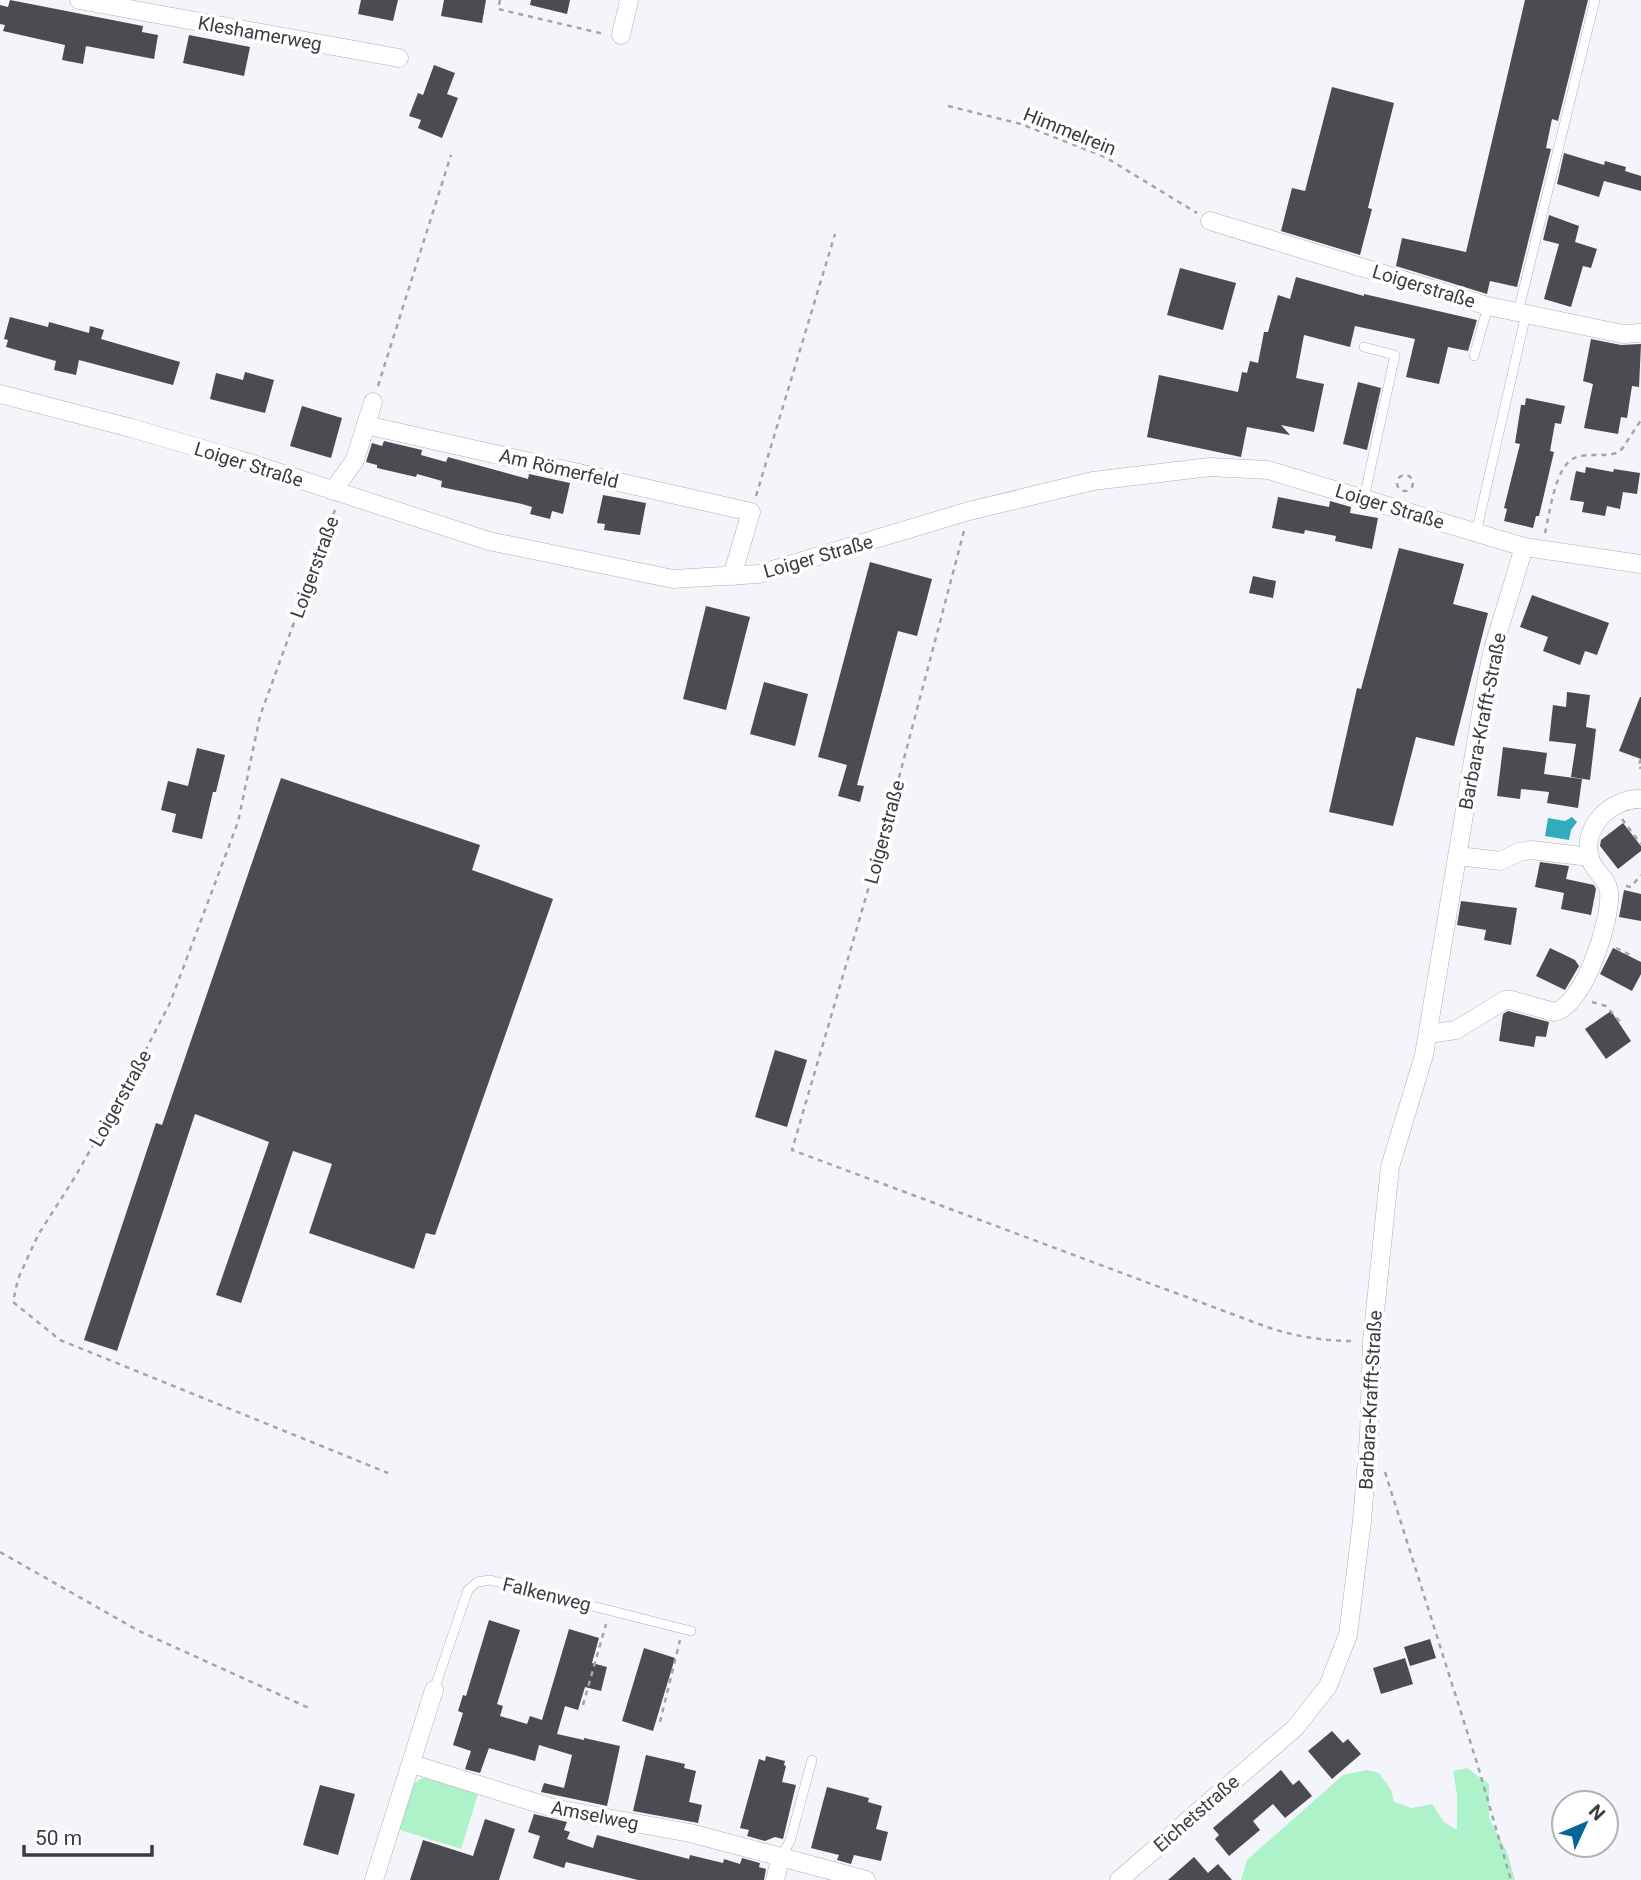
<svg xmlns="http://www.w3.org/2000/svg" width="1641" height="1880" font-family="Roboto,sans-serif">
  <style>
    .green { fill: #aef2ca }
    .water { fill: #31abbe }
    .building { fill: #4a4c51 }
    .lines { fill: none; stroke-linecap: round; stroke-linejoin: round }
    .service-casing { stroke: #acafb4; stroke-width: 10 }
    .minor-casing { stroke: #acafb4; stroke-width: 19 }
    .path { stroke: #a3a5a9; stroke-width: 2.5; stroke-dasharray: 5 5; stroke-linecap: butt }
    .service { stroke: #fff; stroke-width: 9 }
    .minor { stroke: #fff; stroke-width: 18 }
    .labels { text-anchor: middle; stroke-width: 7; stroke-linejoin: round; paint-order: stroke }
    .street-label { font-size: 19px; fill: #3b3c3e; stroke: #fff }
  </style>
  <rect width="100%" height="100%" fill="#f3f5fb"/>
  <g class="green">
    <path d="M1467,1768L1489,1784V1818L1507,1852L1515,1880H1241L1247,1860L1343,1775L1367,1770L1379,1773L1391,1790L1394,1802L1412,1808L1432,1804L1444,1822L1457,1830V1794L1453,1771Z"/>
    <path d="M423,1778H432L478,1794L461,1849L397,1829C402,1811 405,1785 423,1778Z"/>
  </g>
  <path class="water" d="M1572,817L1577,822L1571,830L1569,840L1545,836L1548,818L1565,821Z"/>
  <g class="building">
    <path d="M10,0L143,26L142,32L158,35L154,59L86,46L83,64L62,60L65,45L3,31L5,25L0,24V5L8,7Z"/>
    <path d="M361,0H398L393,21L358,14Z"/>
    <path d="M444,0H486L482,23L441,16Z"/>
    <path d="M531,0H570L567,14L530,5Z"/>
    <path d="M1525,0H1588L1558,121L1552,119L1546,148L1551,149L1517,287L1490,281L1487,294L1396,266L1402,238L1466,252Z"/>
    <path d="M189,35L250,47L244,76L183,63Z"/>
    <path d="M434,65L455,73L447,94L458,98L442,138L418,128L421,120L409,116L418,93L423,95Z"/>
    <path d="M1332,87L1394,103L1368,208L1372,209L1360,255L1281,231L1292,188L1305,191Z"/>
    <path d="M1564,153L1604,165L1605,161L1626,167L1625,171L1641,176V191L1604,181L1599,197L1557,184Z"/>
    <path d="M1549,215L1579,226L1575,242L1597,249L1591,268L1583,266L1571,307L1544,299L1559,244L1543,240Z"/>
    <path d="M1180,268L1236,283L1223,330L1167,315Z"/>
    <path d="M1296,277L1364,296V294L1477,320L1468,351L1448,347L1439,384L1406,377L1415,339L1355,326L1350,347L1304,335L1296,378L1324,384L1314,432L1281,425L1290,435L1247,427L1241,457L1147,437L1159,375L1238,392L1242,372L1247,373L1250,361L1258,363L1264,332H1268L1278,295L1290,299Z"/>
    <path d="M10,317L48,327L49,322L89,333L90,326L104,330L101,339L180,362L173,385L79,360L76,375L54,370L56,361L6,347L8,340L4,339Z"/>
    <path d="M1591,339L1621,345L1641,344L1639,387L1632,386L1627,418L1621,417L1618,434L1584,428L1593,384L1583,381Z"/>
    <path d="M245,372L274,380L265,413L210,399L216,373L243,380Z"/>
    <path d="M1358,382L1381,388L1367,450L1343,444Z"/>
    <path d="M1526,398L1565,406L1561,424L1555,423L1550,451L1554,452L1539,516H1536L1533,528L1504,521L1507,509L1504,508L1520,444L1515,443L1521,405H1525Z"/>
    <path d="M302,406L342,418L331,458L290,446Z"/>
    <path d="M384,441L422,450L421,455L446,462L448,457L528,479L529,474L570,483L563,514L552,511L550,519L530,514L532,507L522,504L441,487L442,481L417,474L416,477L377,468V465L366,462L372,443L382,446Z"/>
    <path d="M1586,467L1613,472L1614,469L1640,473L1637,494L1623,492L1620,509L1607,506L1605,516L1582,512L1584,502L1570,500L1576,471L1585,473Z"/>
    <path d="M603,495L646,503L640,535L604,530L605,524L597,523Z"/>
    <path d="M1278,497L1329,507L1330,501L1351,507L1350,513L1378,518L1372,549L1335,541L1336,536L1305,530L1304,534L1272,528Z"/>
    <path d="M1399,548L1464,564L1453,604L1488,613L1454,746L1416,737L1393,826L1329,812L1357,688L1361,689Z"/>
    <path d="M870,562L932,579L917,636L898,631L857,785L864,786L860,802L838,796L847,765L818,757Z"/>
    <path d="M1253,576L1276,581L1273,598L1249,593Z"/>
    <path d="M1532,595L1609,623L1597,655L1585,651L1580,665L1543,651L1548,637L1520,627Z"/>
    <path d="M706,606L750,617L726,710L683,699Z"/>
    <path d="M764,682L808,694L795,746L750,734Z"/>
    <path d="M1567,692L1590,695L1586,727L1596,729L1590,780L1571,777L1576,744L1549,741L1553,705L1566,707Z"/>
    <path d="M1640,697H1641V759L1619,751Z"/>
    <path d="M1503,747L1547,753L1544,774L1582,779L1578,808L1547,803L1549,792L1521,789L1520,799L1497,796Z"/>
    <path d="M197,748L225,755L216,792H213L202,839L172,832L176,814L161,810L168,781L188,786Z"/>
    <path d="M281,778L480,845L472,870L553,899L435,1235L426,1233L414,1269L309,1233L332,1164L293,1151L241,1303L216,1295L269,1142L195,1114L117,1351L84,1340L156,1123L162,1125Z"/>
    <path d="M1623,823L1641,846V851L1618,869L1600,846L1601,840Z"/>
    <path d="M1540,862L1569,866L1566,879L1594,885L1596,889L1591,915L1561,909L1564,893L1535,887Z"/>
    <path d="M1624,890L1641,894V921L1619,917Z"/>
    <path d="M1461,901L1517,908L1511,945L1484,940L1486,930L1457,925Z"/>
    <path d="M1550,948L1575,960L1579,966L1565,990L1536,976Z"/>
    <path d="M1613,948L1641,962V974L1632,991L1600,974Z"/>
    <path d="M1508,1011L1549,1022L1546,1037L1536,1036L1534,1047L1499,1041L1503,1014Z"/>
    <path d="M1611,1011L1631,1041L1606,1059L1585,1029Z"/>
    <path d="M775,1050L807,1060L787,1127L755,1117Z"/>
    <path d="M489,1620L520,1630L497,1704L503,1706L500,1716L527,1724L530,1716L542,1720L569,1629L599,1638L592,1663L607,1667L601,1691L585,1687L578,1710L565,1706L557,1734L584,1740V1738L620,1746L607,1806L541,1792L544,1783L564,1788L572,1755L539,1745L535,1761L489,1748L480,1773L465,1769L471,1751L453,1745L463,1713L458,1711L463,1695L466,1696Z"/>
    <path d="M1430,1639L1436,1658L1410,1666L1404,1647Z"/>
    <path d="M644,1648L675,1658L653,1731L622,1721Z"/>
    <path d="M1405,1658L1413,1684L1381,1694L1373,1668Z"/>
    <path d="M1332,1731L1343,1743L1348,1739L1361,1754L1332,1779L1308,1751Z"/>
    <path d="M646,1755L685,1764L684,1768L696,1771L689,1802L702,1805L698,1823L633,1811Z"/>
    <path d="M766,1756L785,1761L784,1765L786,1766L782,1782L796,1785L783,1839L775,1837L765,1841L747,1836L749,1830L740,1828L759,1759L765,1761Z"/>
    <path d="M1281,1770L1293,1785L1299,1780L1312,1796L1285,1818L1273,1804L1253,1821L1260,1830L1229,1856L1215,1839L1219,1835L1213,1828Z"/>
    <path d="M320,1785L355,1794L338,1855L303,1845Z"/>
    <path d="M827,1787L869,1798L868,1802L882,1806L876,1829L888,1832L881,1861L854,1855L851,1864L837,1860L839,1855L811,1848Z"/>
    <path d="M534,1814L567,1822L564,1830L570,1832L567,1839L593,1848L597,1835L689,1859L690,1855L723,1863L724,1859L740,1864L742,1858L760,1863L759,1867L766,1869L764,1880H638L566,1862L564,1868L533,1858L540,1836L528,1832Z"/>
    <path d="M485,1819L515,1829L499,1880H410L423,1840L473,1856Z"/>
    <path d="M1194,1857L1208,1873L1218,1864L1232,1880H1168Z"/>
  </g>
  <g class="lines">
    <g class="service-casing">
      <g id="service">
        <path d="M1518,312L1595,0"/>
        <path d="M1474,356L1488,306"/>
        <path d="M1364,498L1395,355L1364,347"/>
        <path d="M1476,533L1526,314"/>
        <path d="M434,1690L468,1590L477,1582L490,1580L691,1631"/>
        <path d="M781,1857L790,1841L812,1760"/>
      </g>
    </g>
    <g class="minor-casing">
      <g id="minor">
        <path d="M79,0L399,58"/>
        <path d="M621,35L629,0"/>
        <path d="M1210,221L1488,306L1623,334L1641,333"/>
        <path d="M0,394L131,428L237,459L489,541L673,579L759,574L969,511L1093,481L1210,467L1268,470L1524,547L1641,564"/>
        <path d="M366,425L751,512L732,576"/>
        <path d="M333,491L355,460L373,402"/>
        <path d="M1459,856L1500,861L1519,852L1531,850L1590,857"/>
        <path d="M1428,1034L1456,1030L1505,1000H1511L1554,1012C1584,1006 1612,919 1609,891C1607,878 1594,871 1590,859C1581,827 1611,798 1641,799"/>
        <path d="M412,1764L553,1808L690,1833L781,1857L775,1880"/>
        <path d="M781,1857L866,1880"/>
        <path d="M374,1880L434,1690"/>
        <path d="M1119,1880L1295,1728L1328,1686L1348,1635L1362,1521L1369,1435L1372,1341L1390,1167L1424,1055L1487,677L1493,649L1524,547"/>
      </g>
    </g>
    <g class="path">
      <path d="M500,0L498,9L604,34"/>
      <path d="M948,106L1021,124L1105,157L1197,213"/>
      <path d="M378,386L451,155"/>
      <circle cx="1405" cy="483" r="8"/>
      <path d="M756,496L835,234"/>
      <path d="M335,510L260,716L238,822L170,1003L129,1082L75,1177L38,1235L18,1279L13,1302L60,1340L388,1473"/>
      <path d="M964,531L882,842L792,1150L1267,1327C1297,1337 1324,1341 1355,1341"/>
      <path d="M1545,533C1550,513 1555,463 1577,457C1590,453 1604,457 1616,453L1622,449L1641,420"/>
      <path d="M1641,759L1638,767L1641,768"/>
      <path d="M1622,819L1641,844"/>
      <path d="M1626,886L1631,887L1641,875"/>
      <path d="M1616,948L1632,956"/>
      <path d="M1592,1002L1606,1006L1623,1025"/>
      <path d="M1385,1472L1477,1763L1511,1880"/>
      <path d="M0,1552L139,1631L309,1708"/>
      <path d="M583,1705L606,1624"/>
      <path d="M660,1722L680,1640"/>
    </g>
    <use href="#service" class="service"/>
    <use href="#minor" class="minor"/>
  </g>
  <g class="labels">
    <g class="street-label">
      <text transform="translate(260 33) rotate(10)" y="7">Kleshamerweg</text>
      <text transform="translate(1070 131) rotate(22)" y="7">Himmelrein</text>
      <text transform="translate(1424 286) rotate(17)" y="7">Loigerstraße</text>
      <text transform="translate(249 464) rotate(17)" y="7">Loiger Straße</text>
      <text transform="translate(559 468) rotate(13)" y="7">Am Römerfeld</text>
      <text transform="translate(1390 506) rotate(17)" y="7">Loiger Straße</text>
      <text transform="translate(818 556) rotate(-16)" y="7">Loiger Straße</text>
      <text transform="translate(314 567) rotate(-70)" y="7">Loigerstraße</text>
      <text transform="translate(1482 721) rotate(-79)" y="7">Barbara-Krafft-Straße</text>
      <text transform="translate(884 832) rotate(-75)" y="7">Loigerstraße</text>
      <text transform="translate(120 1098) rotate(-61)" y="7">Loigerstraße</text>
      <text transform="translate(1370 1400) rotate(-87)" y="7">Barbara-Krafft-Straße</text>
      <text transform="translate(547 1594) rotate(14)" y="7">Falkenweg</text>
      <text transform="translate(1196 1813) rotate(-41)" y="7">Eichetstraße</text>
      <text transform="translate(595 1815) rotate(11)" y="7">Amselweg</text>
    </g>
  </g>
  <g transform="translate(1585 1824) rotate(46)"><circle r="33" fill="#ffffff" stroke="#b1b1b2" stroke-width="2"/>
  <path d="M0-5L12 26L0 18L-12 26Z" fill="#076897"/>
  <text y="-10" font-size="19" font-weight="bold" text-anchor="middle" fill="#3b3c3e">N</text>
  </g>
  <path d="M24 1845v10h128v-10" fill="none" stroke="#3b3c3e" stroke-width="3.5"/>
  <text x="35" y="1845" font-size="21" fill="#3b3c3e" stroke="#ffffff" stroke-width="5" paint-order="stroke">50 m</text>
</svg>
